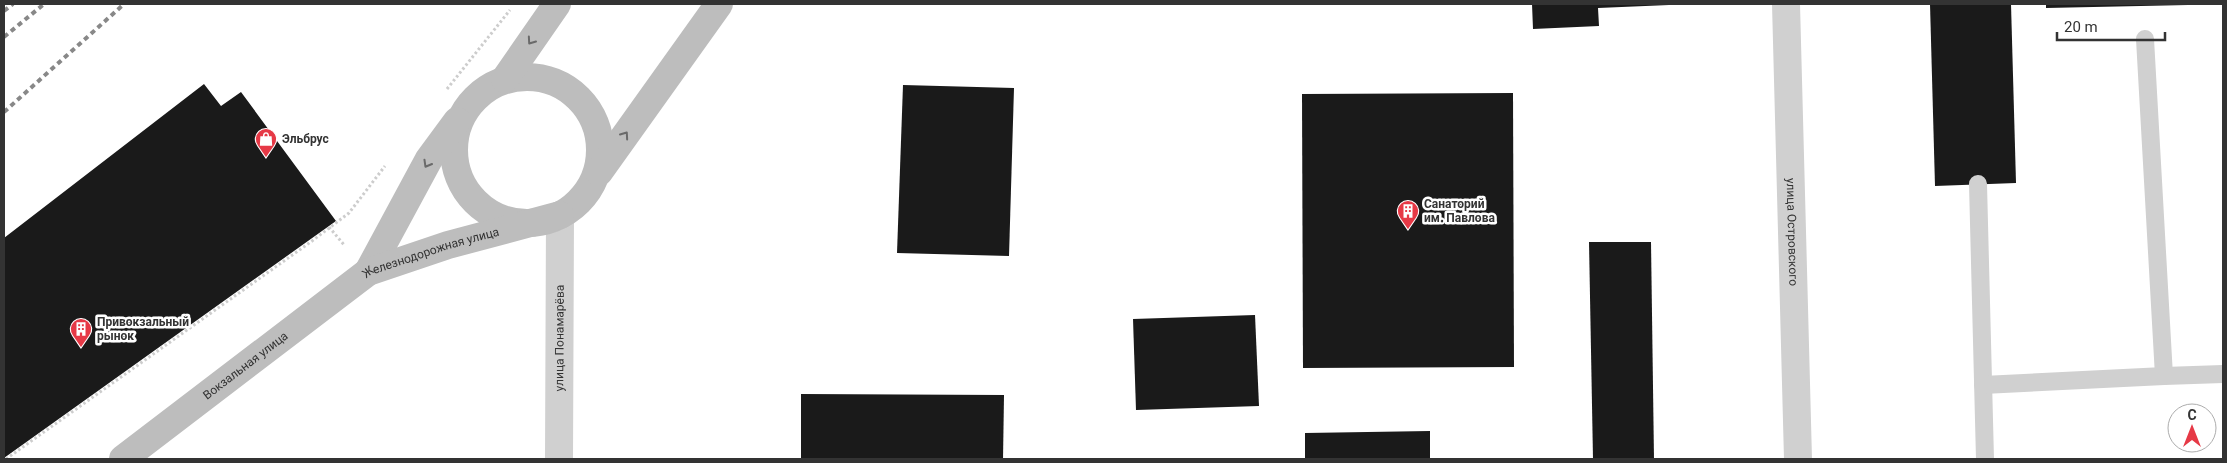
<svg xmlns="http://www.w3.org/2000/svg" width="2227" height="463" font-family="Roboto,sans-serif">
  <style>
    .building { fill: #1a1a1a }
    .lines { fill: none; stroke-linecap: round; stroke-linejoin: round }
    .path { stroke: #cdcdcd; stroke-width: 3; stroke-dasharray: 2.5 2.5; stroke-linecap: butt }
    .service { stroke: #d0d0d0; stroke-width: 18 }
    .minor { stroke: #d0d0d0; stroke-width: 28 }
    .secondary { stroke: #bdbdbd; stroke-width: 28 }
    .rail { stroke: #888; stroke-width: 4; stroke-dasharray: 5 4; stroke-linecap: butt }
    .oneway { stroke: #6a6a6a }
    .labels { text-anchor: middle; stroke-width: 5; stroke-linejoin: round; paint-order: stroke }
    .poi-label { font-size: 12px; font-weight: bold; fill: #333; stroke: #fff; text-anchor: start }
    .street-label { font-size: 12px; fill: #333; stroke: #fff }
  </style>
  <rect width="100%" height="100%" fill="#fff"/>
  <g class="building">
    <path d="M1532,4H1669V5L1598,8L1599,26L1533,29Z"/>
    <path d="M1930,4H2011L2016,183L1935,186Z"/>
    <path d="M2046,4H2188V5L2046,8Z"/>
    <path d="M204,84L221,106L241,92L336,221L4,458V238Z"/>
    <path d="M903,85L1014,88L1009,256L897,253Z"/>
    <path d="M1513,93L1514,367L1303,368L1302,94Z"/>
    <path d="M1589,242H1651L1654,459H1593Z"/>
    <path d="M1255,315L1259,406L1136,410L1133,319Z"/>
    <path d="M801,394L1004,395L1003,459H801Z"/>
    <path d="M1430,431V459H1305V433Z"/>
  </g>
  <g class="lines">
    <g class="path">
      <path d="M447,89L510,10"/>
      <path d="M329,227L345,246"/>
      <path d="M6,459L312,241L349,213L385,166"/>
    </g>
    <g class="service">
      <path d="M1978,184L1985,459"/>
      <path d="M2164,376L2223,374"/>
      <path d="M1983,385L2164,376L2145,39"/>
    </g>
    <g class="minor">
      <path id="s1" d="M1786,4L1798,459"/>
      <path id="s2" d="M559,459L560,215"/>
    </g>
    <g class="secondary">
      <circle cx="527" cy="150" r="73"/>
      <path d="M505,79L557,4"/>
      <path d="M599,172L719,4"/>
      <path d="M368,272L429,159L457,121"/>
      <path id="s3" d="M123,459L368,272L448,245L560,215"/>
    </g>
    <g class="rail">
      <path d="M4,11L13,4"/>
      <path d="M4,37L44,4"/>
      <path d="M4,112L124,4"/>
    </g>
  </g>
  <defs><path id="oneway-chevron" d="M-2-3.5L2.5 0L-2 3.5" fill="none" stroke-width="1.6" stroke-linecap="round" stroke-linejoin="round" transform="scale(1.25)"/></defs>
  <g class="oneway">
    <use href="#oneway-chevron" transform="translate(531 41) rotate(125)"/>
    <use href="#oneway-chevron" transform="translate(625 135) rotate(-55)"/>
    <use href="#oneway-chevron" transform="translate(427 164) rotate(120)"/>
  </g>
  <defs>
    <g id="shop-pin" transform="scale(1.125)"><path d="M0 17L-7.5 6A9.5 9.5 0 1 1 7.5 6Z" fill="#e63946" stroke="#fff"/><path d="M-5-2.5h2.3a2.7 3.5 0 0 1 5.4 0H5L5.5 6h-11ZM-1.5-2.5h3a1.5 2.3 0 0 0-3 0Z" fill="#fff"/></g>
    <g id="building-pin" transform="scale(1.125)"><path d="M0 17L-7.5 6A9.5 9.5 0 1 1 7.5 6Z" fill="#e63946" stroke="#fff"/><path d="M-4-6H4V6H1V3H-1V6H-4ZM-2.5-4.3h1.7v1.8h-1.7ZM.8-4.3h1.7v1.8H.8ZM-2.5-1h1.7V.8h-1.7ZM.8-1h1.7V.8H.8Z" fill="#fff"/></g>
  </defs>
  <g fill-rule="evenodd">
    <use href="#shop-pin" x="266" y="139"/>
    <use href="#building-pin" x="1408" y="211"/>
    <use href="#building-pin" x="81" y="329"/>
  </g>
  <g class="labels">
    <g class="poi-label">
      <text x="282" y="143">Эльбрус</text>
      <text x="1424" y="208">Санаторий<tspan x="1424" dy="14">им. Павлова</tspan></text>
      <text x="97" y="326">Привокзальный<tspan x="97" dy="14">рынок</tspan></text>
    </g>
    <g class="street-label">
      <text dy="4" stroke="none"><textPath href="#s1" startOffset="228">улица Островского</textPath></text>
      <text dy="4" stroke="none"><textPath href="#s3" startOffset="374">Железнодорожная улица</textPath></text>
      <text dy="4" stroke="none"><textPath href="#s2" startOffset="121">улица Понамарёва</textPath></text>
      <text dy="4" stroke="none"><textPath href="#s3" startOffset="154">Вокзальная улица</textPath></text>
    </g>
  </g>
  <rect width="2227" height="463" fill="none" stroke="#333333" stroke-width="10"/>
  <g transform="translate(2192 428)"><circle r="24" fill="#ffffff" stroke="#adadad"/>
  <path d="M0-4L9 19L0 12L-9 19Z" fill="#e63946"/>
  <text y="-8" font-size="14" font-weight="bold" text-anchor="middle" fill="#333333">С</text>
  </g>
  <path d="M2057 32v8h108v-8" fill="none" stroke="#333333" stroke-width="2.5"/>
  <text x="2064" y="32" font-size="15" fill="#333333" stroke="#ffffff" stroke-width="4" paint-order="stroke">20 m</text>
</svg>
